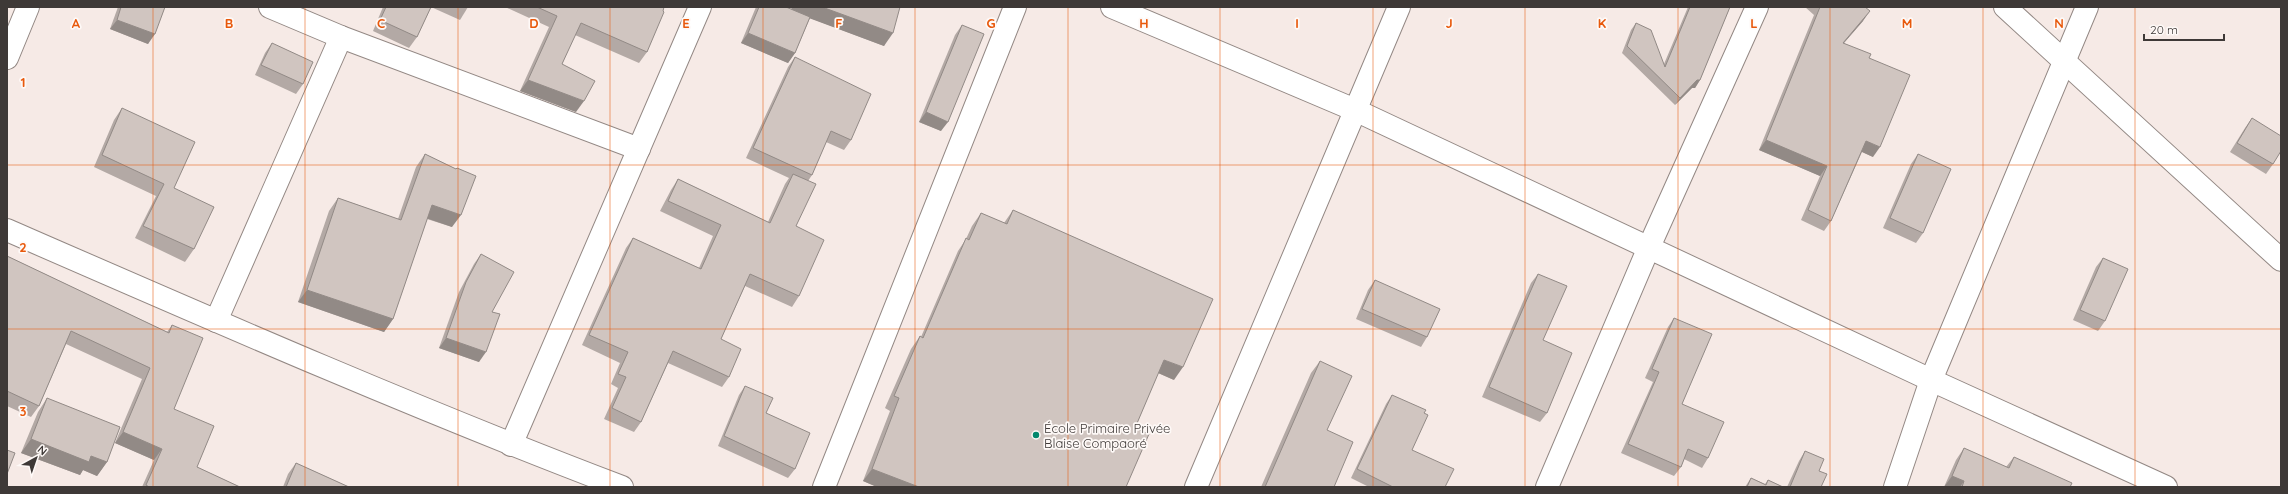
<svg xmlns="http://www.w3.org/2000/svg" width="2288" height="494" font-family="Quicksand,sans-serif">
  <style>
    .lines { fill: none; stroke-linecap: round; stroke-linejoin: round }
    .street-casing { stroke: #938884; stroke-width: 24 }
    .street { stroke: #fff; stroke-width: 22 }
    .wall { fill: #b3a9a5 }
    .shaded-wall { fill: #928a86 }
    .building { fill: #d0c5c0; stroke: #928a86 }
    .grid { fill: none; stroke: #e8590c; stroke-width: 1; stroke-opacity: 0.55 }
    .poi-dot { fill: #01886d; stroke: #fef9f7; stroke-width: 1.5 }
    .labels { text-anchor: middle; stroke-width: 3.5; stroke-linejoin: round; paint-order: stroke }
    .poi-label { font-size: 13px; fill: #3e3937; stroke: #fef9f7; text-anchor: start }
    .grid-label { font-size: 13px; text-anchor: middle; font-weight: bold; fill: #e8590c; stroke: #fef9f7; stroke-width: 3.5; stroke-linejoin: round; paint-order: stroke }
  </style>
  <rect width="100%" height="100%" fill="#f6eae6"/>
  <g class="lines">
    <g class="street-casing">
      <g id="street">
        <path d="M270,7L341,37L639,149"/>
        <path d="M1112,7L1355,110L1931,380L2166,487"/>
        <path d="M2005,7L2281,260"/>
        <path d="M7,58L28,7"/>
        <path d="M7,230C211,319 414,408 622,487"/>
        <path d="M216,321L341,37"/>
        <path d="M511,445L700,7"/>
        <path d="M824,487L1015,7"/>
        <path d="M1196,487L1399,7"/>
        <path d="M1547,487L1649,247L1757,7"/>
        <path d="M1895,487L1931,380L2087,7"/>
      </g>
    </g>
    <use href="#street" class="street"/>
  </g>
  <g class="wall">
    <path d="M118,7H165L148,44L110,29Z"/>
    <path d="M383,7H431L417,37L409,48L373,31Z"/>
    <path d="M431,7H468L460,20Z"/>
    <path d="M505,7H664L647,52L639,63L575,35L562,64L576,112L520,91L549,27Z"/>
    <path d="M756,7H786L791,9L792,7H900L884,46L810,18L795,53L788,63L741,43Z"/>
    <path d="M1688,7H1730L1700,80L1695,88H1692L1675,105L1622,53L1631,30L1636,23L1664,64Z"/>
    <path d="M1805,7H1865L1863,21L1844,43L1869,58L1873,157L1862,152L1831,221L1824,231L1801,220L1820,176L1759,150L1814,15Z"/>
    <path d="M962,25L941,131L919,122L955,35Z"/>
    <path d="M272,43L303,84L296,94L255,75L265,53Z"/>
    <path d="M795,57L851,140L844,150L826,142L812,175L808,181L796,226L799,296L792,307L745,286L721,339L729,377L722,387L668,363L641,422L634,432L604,419L618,388L611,384L620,363L582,345L626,248L633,238L699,268L713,236L660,211L671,190L678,179L768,222L785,184L789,178L746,158L788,67Z"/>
    <path d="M122,108L174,188L194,249L185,262L135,238L156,196L94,167L114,120Z"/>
    <path d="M2252,118L2273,164L2266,174L2230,152L2245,128Z"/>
    <path d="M425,154L456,169L457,168L452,227L427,219L393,319L384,332L298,302L329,211L338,198L398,219L416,167Z"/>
    <path d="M1918,154L1923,233L1916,243L1883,228L1911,164Z"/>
    <path d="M1013,210L1174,380L1158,373L1135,428L1126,487H877L863,481L890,411L885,408L911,349L920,336L921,337L958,251L966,239L972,226L981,213L1004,223Z"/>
    <path d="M481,254L492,312L479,362L439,348L459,292L474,264Z"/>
    <path d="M7,256L167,332L172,325L174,409L197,467L240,487H142L154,460L115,443L142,379L66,344L39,406L31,417L7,406Z"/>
    <path d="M2103,258L2105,321L2098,331L2073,320L2096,267Z"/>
    <path d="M1538,274L1543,340L1547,413L1540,422L1482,397L1531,283Z"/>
    <path d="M1375,280L1427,337L1421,347L1356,319L1368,290Z"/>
    <path d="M1674,318L1682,404L1708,458L1702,468L1684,459L1681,467L1674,476L1621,453L1653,382L1645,378L1668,327Z"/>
    <path d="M1320,361L1327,430L1334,487H1261L1311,373Z"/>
    <path d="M745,386L795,469L788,478L718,446L739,395Z"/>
    <path d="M1392,395L1412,450L1445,487H1369L1351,478L1386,404Z"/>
    <path d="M47,398L107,462L97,476L83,470L80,475L21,453L38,412Z"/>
    <path d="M1964,448L2006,467L2014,457L2070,487H1944L1956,460Z"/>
    <path d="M1805,451L1819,471L1821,487H1787L1799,461Z"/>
    <path d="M296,463L349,487H283L288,474Z"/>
    <path d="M1751,478L1765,484L1768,480L1783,487H1745Z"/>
  </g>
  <g class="shaded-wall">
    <path d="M793,7H822L893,33L884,46L790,11Z"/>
    <path d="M1870,11L1863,21L1836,52L1843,43Z"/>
    <path d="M117,20L155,34L148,44L110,29Z"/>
    <path d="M748,33L795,53L788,63L741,43Z"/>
    <path d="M528,80L584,101L576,112L520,91Z"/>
    <path d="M1697,80H1700L1695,88H1692L1675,105L1680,98Z"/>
    <path d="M926,112L948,122L941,131L919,122Z"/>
    <path d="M1766,140L1827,166L1820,176L1759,150Z"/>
    <path d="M1866,141L1880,147L1873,157L1860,151Z"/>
    <path d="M432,205L461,215L452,227L423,217Z"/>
    <path d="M307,290L393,319L384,332L298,302Z"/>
    <path d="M446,338L486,352L479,362L439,348Z"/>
    <path d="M1164,360L1183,367L1174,380L1156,372Z"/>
    <path d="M123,432L162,449L154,460L115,443Z"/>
    <path d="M31,439L91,456L107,462L97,476L83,470L80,475L21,453Z"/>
    <path d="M872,469L919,487H877L863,481Z"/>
    <path d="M1952,476L1964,481L1960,487H1944Z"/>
  </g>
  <g class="building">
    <path d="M121,7H165L155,34L117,20Z"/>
    <path d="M386,7H431L417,37L380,20Z"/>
    <path d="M537,7H664L663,11L664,12L647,52L581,23L562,64L595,81L584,101L528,80L557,16Z"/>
    <path d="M759,7H786L810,17L795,53L748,33Z"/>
    <path d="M822,7H900L893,33Z"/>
    <path d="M1690,7H1730L1700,80H1697L1680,98L1627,46L1636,23L1651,30L1665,67Z"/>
    <path d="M1820,7H1865L1870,11L1843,43L1871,54L1869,58L1910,75L1880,147L1866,141L1831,221L1808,210L1827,166L1766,140Z"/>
    <path d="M962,25L984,34L948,122L926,112Z"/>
    <path d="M272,43L313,62L303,84L261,65Z"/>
    <path d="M795,57L871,94L851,140L831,131L812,175L753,148Z"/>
    <path d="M122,108L195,142L174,188L214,207L194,249L143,226L164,184L102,155Z"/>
    <path d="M2252,118L2281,136V151L2273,164L2237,143Z"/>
    <path d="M425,154L456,169L457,168L476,176L461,215L432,205L393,319L307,290L338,198L401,220Z"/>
    <path d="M1918,154L1951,169L1923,233L1890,218Z"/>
    <path d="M793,174L816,184L796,226L824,240L799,296L750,274L721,339L741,349L729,377L673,351L641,422L612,408L626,377L618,374L628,352L589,335L633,238L701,269L721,225L668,201L678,179L770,223Z"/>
    <path d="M1013,210L1213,299L1183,367L1164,360L1135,428L1149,434L1126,487H919L872,469L899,398L894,396L920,336L923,338L966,238L969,240L981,213L1007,224Z"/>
    <path d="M481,254L514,272L492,312L500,314L486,352L446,338L466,282Z"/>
    <path d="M7,256L169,333L172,325L203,338L174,409L214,426L197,467L240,487H149L146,485L162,449L123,432L150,368L71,331L39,406L7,391Z"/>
    <path d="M2103,258L2128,269L2105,321L2080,310Z"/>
    <path d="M1538,274L1567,286L1543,340L1572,353L1547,413L1489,387Z"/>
    <path d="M1375,280L1440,309L1427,337L1362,309Z"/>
    <path d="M1674,318L1712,334L1682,404L1724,422L1708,458L1688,449L1681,467L1628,444L1659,372L1652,369Z"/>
    <path d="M1320,361L1352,376L1327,430L1353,442L1334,487H1265Z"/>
    <path d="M745,386L773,398L766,413L810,433L795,469L724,436Z"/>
    <path d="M1392,395L1426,410L1424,413L1428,415L1412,450L1454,469L1445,487H1393L1357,469Z"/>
    <path d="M47,398L120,427L107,462L91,456L89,462L31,439Z"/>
    <path d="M1964,448L2009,468L2014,457L2072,483L2070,487H1962L1964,481L1952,476Z"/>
    <path d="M7,450L15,453L7,474Z"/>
    <path d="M1805,451L1824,459L1819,471L1827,474L1821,487H1790Z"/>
    <path d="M296,463L349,487H286Z"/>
    <path d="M1751,478L1766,485L1768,480L1783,487H1747Z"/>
  </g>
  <path class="grid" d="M153,7V487M305,7V487M458,7V487M610,7V487M763,7V487M915,7V487M1068,7V487M1220,7V487M1373,7V487M1525,7V487M1678,7V487M1830,7V487M1983,7V487M2135,7V487M7,165H2281M7,329H2281"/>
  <circle class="poi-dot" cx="1036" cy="435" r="4"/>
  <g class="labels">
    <g class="poi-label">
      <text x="1044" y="433">École Primaire Privée<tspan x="1044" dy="15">Blaise Compaoré</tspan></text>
    </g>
  </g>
  <g class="grid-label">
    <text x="76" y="28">A</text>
    <text x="229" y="28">B</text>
    <text x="381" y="28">C</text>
    <text x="534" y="28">D</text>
    <text x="686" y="28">E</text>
    <text x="839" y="28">F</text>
    <text x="991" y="28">G</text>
    <text x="1144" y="28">H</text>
    <text x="1297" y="28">I</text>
    <text x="1449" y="28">J</text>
    <text x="1602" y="28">K</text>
    <text x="1754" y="28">L</text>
    <text x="1907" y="28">M</text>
    <text x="2059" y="28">N</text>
    <text x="23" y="87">1</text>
    <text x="23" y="252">2</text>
    <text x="23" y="416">3</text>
  </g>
  <rect width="2288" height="494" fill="none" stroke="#3e3937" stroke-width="16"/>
  <g transform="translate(36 458) rotate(40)" stroke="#fef9f7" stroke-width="3" paint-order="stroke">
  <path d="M0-3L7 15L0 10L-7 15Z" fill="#3e3937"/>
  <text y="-6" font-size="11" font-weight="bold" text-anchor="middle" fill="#3e3937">N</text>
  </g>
  <path d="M2144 34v6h80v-6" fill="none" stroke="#3e3937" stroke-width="2"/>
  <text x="2150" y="34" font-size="12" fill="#3e3937" stroke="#fef9f7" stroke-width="3" paint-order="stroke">20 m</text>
</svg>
